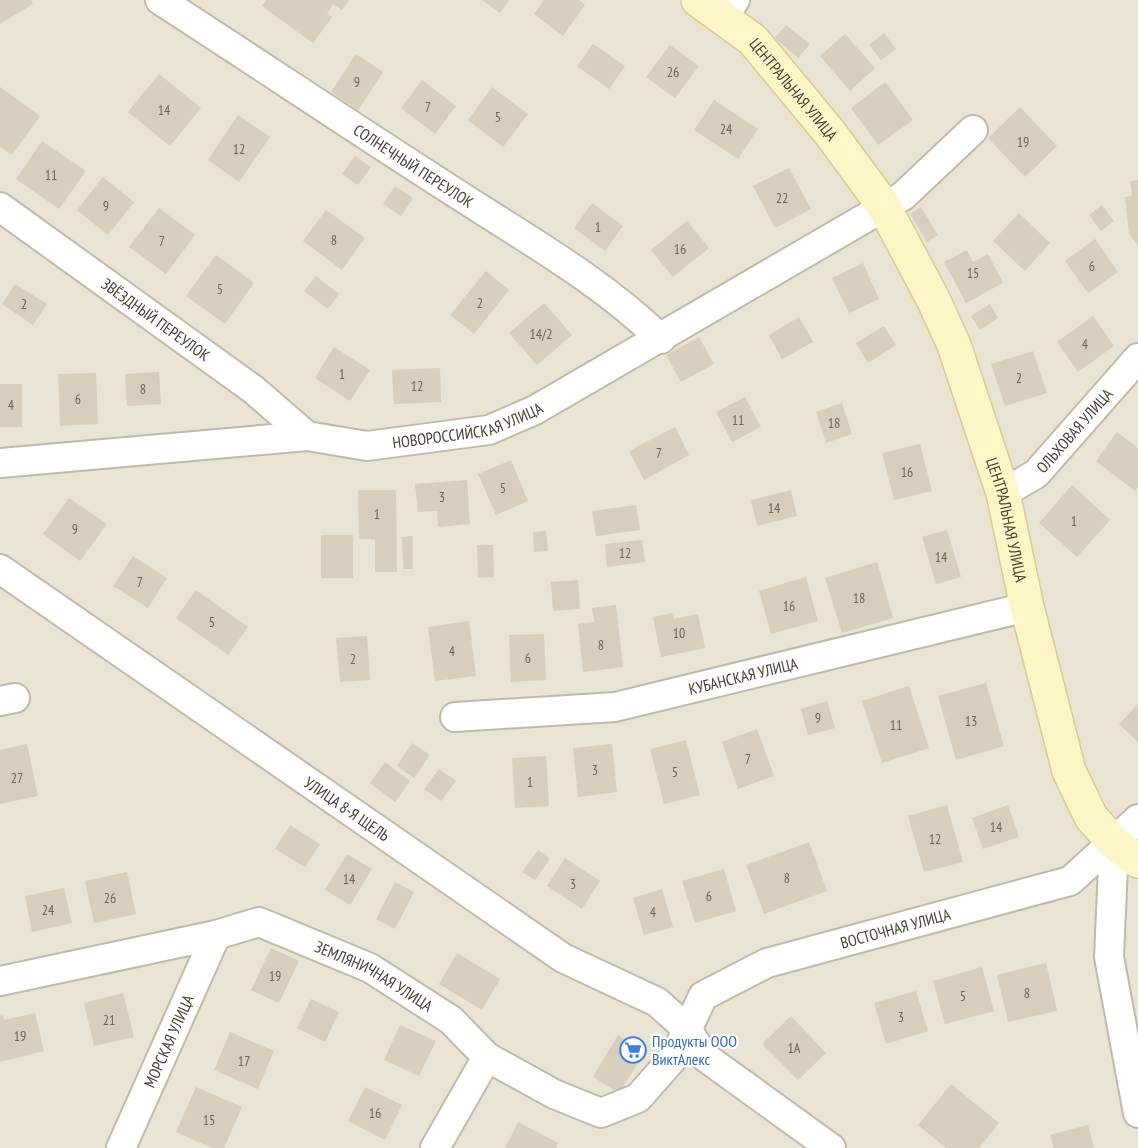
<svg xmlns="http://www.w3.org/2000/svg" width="1138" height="1148" font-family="'PT Sans Narrow',sans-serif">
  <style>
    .residential { fill: #e9e4d4 }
    .building { fill: #d7cebb }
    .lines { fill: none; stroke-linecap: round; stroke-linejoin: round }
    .street-casing { stroke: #c1baa9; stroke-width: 32 }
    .secondary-casing { stroke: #d8cb93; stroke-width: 36 }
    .street { stroke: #fff; stroke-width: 28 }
    .secondary { stroke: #fff5c6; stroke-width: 33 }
    .labels { text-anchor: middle; stroke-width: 4.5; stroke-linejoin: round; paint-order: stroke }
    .number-label { font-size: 14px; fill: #6c6556 }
    .street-label { font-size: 16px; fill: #484235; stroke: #fff }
    .shop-label { font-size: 16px; fill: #366cbe; stroke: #fff; text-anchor: start }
  </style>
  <rect width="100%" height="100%" fill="#f5f1e7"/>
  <rect class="residential" x="0" y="0" width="1138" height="1148"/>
  <g class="building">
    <path d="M0,0H31L33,4L0,24Z"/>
    <path d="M266,0H349L342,10L333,4L327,14L332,17L313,43L262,6Z"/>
    <path d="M482,0H509L500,13Z"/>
    <path d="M544,0H579L585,5L563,36L534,14Z"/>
    <path d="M786,25L810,44L798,58L775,38Z"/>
    <path d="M884,33L896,49L881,60L869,45Z"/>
    <path d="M845,34L875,68L850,91L820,56Z"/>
    <path d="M593,44L625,66L609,89L577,66Z"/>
    <path d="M670,45L699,66L675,98L646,77Z"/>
    <path d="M356,54L383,72L358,110L331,92Z"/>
    <path d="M159,74L201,108L170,146L128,112Z"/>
    <path d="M422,80L456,106L435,134L401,108Z"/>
    <path d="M885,82L913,120L878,145L851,108Z"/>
    <path d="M0,87L40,116L12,155L0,147Z"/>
    <path d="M492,87L528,114L503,147L468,120Z"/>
    <path d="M714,100L758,129L738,159L694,130Z"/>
    <path d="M1020,107L1057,146L1025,177L988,138Z"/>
    <path d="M238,115L270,137L239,182L208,160Z"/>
    <path d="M42,141L86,171L59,209L16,179Z"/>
    <path d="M355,156L371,167L358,185L342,174Z"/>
    <path d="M789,168L811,209L775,228L753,186Z"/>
    <path d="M103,177L134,202L108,235L77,210Z"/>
    <path d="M1138,180V246L1129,234L1125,197L1132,196L1130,181Z"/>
    <path d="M395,186L413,198L401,216L383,204Z"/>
    <path d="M592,203L623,226L605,251L574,228Z"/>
    <path d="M1102,205L1114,221L1101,231L1089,215Z"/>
    <path d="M921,207L938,235L927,242L910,214Z"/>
    <path d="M159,208L195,235L166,274L129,247Z"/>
    <path d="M326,210L365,238L342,270L303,241Z"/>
    <path d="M1019,213L1050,243L1025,271L993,241Z"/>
    <path d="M687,221L709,248L673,277L651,250Z"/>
    <path d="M1095,239L1118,272L1088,293L1065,261Z"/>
    <path d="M967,250L973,262L988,254L1003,283L966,303L944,262Z"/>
    <path d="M216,255L254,283L225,324L186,296Z"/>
    <path d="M863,263L879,299L849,313L832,278Z"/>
    <path d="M486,271L509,290L474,334L450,315Z"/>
    <path d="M316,276L339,294L328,309L304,291Z"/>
    <path d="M15,284L47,304L33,325L2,304Z"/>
    <path d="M544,303L572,335L537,365L509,333Z"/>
    <path d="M990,304L998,318L980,330L971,316Z"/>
    <path d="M1093,316L1114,346L1078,372L1057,342Z"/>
    <path d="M799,317L813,342L782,359L769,335Z"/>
    <path d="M884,326L896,345L868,363L856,343Z"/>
    <path d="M699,337L714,364L681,382L666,355Z"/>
    <path d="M334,347L370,370L350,401L315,378Z"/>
    <path d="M1033,351L1047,393L1005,406L991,364Z"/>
    <path d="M440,368L441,402L394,404L392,370Z"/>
    <path d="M159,372L161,404L127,406L125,374Z"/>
    <path d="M96,373L98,424L60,426L58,374Z"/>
    <rect x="0" y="384" width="22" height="43"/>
    <path d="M745,397L761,427L732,442L716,412Z"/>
    <path d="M842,403L852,434L826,443L816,412Z"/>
    <path d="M675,427L689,455L644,480L629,451Z"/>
    <path d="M1117,432L1138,448V487L1135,491L1096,461Z"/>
    <path d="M920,444L932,491L894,500L882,453Z"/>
    <path d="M511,460L528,501L496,515L478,474Z"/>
    <path d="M467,480L470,524L438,527L437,511L418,512L415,484Z"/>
    <path d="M1072,485L1110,520L1077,557L1039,523Z"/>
    <path d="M358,490H396L397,572H375V539H359Z"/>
    <path d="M791,490L797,516L757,526L751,500Z"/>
    <path d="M69,498L107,524L80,561L43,534Z"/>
    <path d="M636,505L640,530L596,536L592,511Z"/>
    <path d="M947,530L961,577L936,584L922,537Z"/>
    <path d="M546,531L548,551L534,552L533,532Z"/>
    <rect x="321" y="535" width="32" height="43"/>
    <path d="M413,536V569H403L402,537Z"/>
    <path d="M642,540L645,562L607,567L605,544Z"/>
    <path d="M477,545H493L494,577L478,578Z"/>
    <path d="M133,556L167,578L148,608L113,586Z"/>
    <path d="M877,562L893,618L842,633L825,578Z"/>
    <path d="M806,577L818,621L771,634L759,591Z"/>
    <path d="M578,580L580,609L553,611L551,582Z"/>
    <path d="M196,590L248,627L228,655L176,618Z"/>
    <path d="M616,605L623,667L583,672L578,624L594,622L592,608Z"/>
    <path d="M672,613L674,619L698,614L705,648L661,657L653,617Z"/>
    <path d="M469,621L476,676L435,681L428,627Z"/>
    <path d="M544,634L546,680L511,682L509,635Z"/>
    <path d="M367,636L370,680L340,682L336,638Z"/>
    <path d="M986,683L1004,746L956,760L938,696Z"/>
    <path d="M909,686L929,748L882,763L862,701Z"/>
    <path d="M827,701L835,728L808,735L801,709Z"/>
    <path d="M1138,704V742L1119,724Z"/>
    <path d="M757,729L774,776L738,789L722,742Z"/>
    <path d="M686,740L700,795L664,804L650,749Z"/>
    <path d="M412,743L430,755L414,778L397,766Z"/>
    <path d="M27,744L38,796L0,804V750Z"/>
    <path d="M612,744L617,792L578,797L573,748Z"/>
    <path d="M546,756L549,806L515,808L512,758Z"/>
    <path d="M385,762L410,781L395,802L370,783Z"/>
    <path d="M439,769L456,781L441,801L424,789Z"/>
    <path d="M947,805L963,862L924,872L908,816Z"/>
    <path d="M1008,805L1019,837L983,849L972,818Z"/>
    <path d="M290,825L320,844L305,867L275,849Z"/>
    <path d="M809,842L827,891L764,914L746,865Z"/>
    <path d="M538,850L550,859L535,880L522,872Z"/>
    <path d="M347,854L372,869L350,905L325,890Z"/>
    <path d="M565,858L600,881L582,909L547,886Z"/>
    <path d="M724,869L736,911L695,923L682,881Z"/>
    <path d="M127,872L136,914L94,923L85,881Z"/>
    <path d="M395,882L414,892L395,929L376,919Z"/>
    <path d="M64,888L72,923L32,932L25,896Z"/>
    <path d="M662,889L673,927L644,935L633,898Z"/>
    <path d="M271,948L299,961L279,1003L251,990Z"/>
    <path d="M457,953L500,979L482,1010L439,984Z"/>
    <path d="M1046,963L1057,1011L1008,1022L997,975Z"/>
    <path d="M982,967L994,1011L945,1024L933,981Z"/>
    <path d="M916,991L928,1031L886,1044L874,1003Z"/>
    <path d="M123,993L134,1037L94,1046L84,1003Z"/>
    <path d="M311,999L339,1012L325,1042L297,1028Z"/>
    <path d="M35,1013L44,1051L0,1062V1016L3,1015L4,1020Z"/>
    <path d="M791,1016L826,1053L798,1080L762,1044Z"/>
    <path d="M400,1025L436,1041L419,1076L384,1060Z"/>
    <path d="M230,1032L274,1051L258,1089L214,1070Z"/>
    <path d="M618,1035L645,1052L619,1093L593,1077Z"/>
    <path d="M951,1084L999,1123L979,1148H946L918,1125Z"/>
    <path d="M196,1087L242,1107L224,1148H212L176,1132Z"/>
    <path d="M365,1087L402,1105L385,1140L348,1121Z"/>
    <path d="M518,1122L558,1143L556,1148H505Z"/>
    <path d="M1088,1125L1094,1148H1054L1050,1135Z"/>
  </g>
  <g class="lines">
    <g class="street-casing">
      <g id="street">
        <path id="s1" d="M160,0C262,66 363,134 465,199C533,243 602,282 661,339"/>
        <path d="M723,18L735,0"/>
        <path id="s2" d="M0,207L254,390L307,436"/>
        <path id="s3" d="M0,463L307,436L367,446L489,430L535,410L903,196L973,130"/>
        <path id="s4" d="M1003,493L1036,474L1138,358"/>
        <path id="s5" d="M0,569L563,958L657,1002L686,1028L705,1057L831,1148"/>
        <path d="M0,701L15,698"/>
        <path id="s6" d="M455,717L615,707L1027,607"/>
        <path d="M1114,843L1109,957L1138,1113"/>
        <path id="s7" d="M0,981L216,935L259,922L370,968L451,1020L487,1057L554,1094L601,1113L638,1098L675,1056L703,996L767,963L1070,881L1138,819"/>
        <path id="s8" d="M121,1148L216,935"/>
        <path d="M435,1148L487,1057"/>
      </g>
    </g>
    <g class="secondary-casing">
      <g id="secondary">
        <path id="s9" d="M698,0L753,40L830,133L883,205L933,299L954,345L1003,493L1027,607L1069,771L1091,817L1114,843L1138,861"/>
      </g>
    </g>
    <use href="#street" class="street"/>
    <use href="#secondary" class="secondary"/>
  </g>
  <defs>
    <g id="supermarket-ring" transform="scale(1.35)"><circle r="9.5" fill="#fff" stroke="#3f7fe0" stroke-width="1.5"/><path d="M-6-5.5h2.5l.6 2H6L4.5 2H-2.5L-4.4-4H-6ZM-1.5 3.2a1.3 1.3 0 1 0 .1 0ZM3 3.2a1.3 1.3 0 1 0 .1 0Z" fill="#3f7fe0"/></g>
  </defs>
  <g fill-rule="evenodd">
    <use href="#supermarket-ring" x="633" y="1050"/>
  </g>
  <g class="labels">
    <g class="number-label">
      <text x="673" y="77">26</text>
      <text x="357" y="87">9</text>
      <text x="428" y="112">7</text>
      <text x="164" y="115">14</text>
      <text x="498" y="122">5</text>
      <text x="726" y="134">24</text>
      <text x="1023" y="147">19</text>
      <text x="239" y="154">12</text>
      <text x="51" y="180">11</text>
      <text x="782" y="203">22</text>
      <text x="106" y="211">9</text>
      <text x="598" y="232">1</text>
      <text x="334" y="245">8</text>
      <text x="162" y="246">7</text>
      <text x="680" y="254">16</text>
      <text x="1092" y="271">6</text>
      <text x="973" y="278">15</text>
      <text x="220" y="294">5</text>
      <text x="480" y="308">2</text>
      <text x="24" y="309">2</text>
      <text x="541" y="339">14/2</text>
      <text x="1085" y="349">4</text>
      <text x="342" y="379">1</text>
      <text x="1019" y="383">2</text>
      <text x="417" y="391">12</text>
      <text x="143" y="394">8</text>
      <text x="78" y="404">6</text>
      <text x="11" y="410">4</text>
      <text x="738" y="425">11</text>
      <text x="834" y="428">18</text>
      <text x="659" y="458">7</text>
      <text x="907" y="477">16</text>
      <text x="503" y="493">5</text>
      <text x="442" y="502">3</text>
      <text x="774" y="513">14</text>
      <text x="377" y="519">1</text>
      <text x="1074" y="526">1</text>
      <text x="75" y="534">9</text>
      <text x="625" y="558">12</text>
      <text x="941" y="562">14</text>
      <text x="140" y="587">7</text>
      <text x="859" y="603">18</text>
      <text x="789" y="611">16</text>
      <text x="212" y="627">5</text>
      <text x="679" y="638">10</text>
      <text x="601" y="650">8</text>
      <text x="452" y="656">4</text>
      <text x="528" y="663">6</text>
      <text x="353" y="664">2</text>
      <text x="818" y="723">9</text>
      <text x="971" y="726">13</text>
      <text x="896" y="730">11</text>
      <text x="748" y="764">7</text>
      <text x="595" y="775">3</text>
      <text x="675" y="777">5</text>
      <text x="17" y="783">27</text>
      <text x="530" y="787">1</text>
      <text x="996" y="832">14</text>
      <text x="935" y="844">12</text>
      <text x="787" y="883">8</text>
      <text x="349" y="884">14</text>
      <text x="573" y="889">3</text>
      <text x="709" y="901">6</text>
      <text x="110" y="903">26</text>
      <text x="48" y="915">24</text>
      <text x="653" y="917">4</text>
      <text x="275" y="981">19</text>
      <text x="1027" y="998">8</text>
      <text x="963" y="1001">5</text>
      <text x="901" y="1022">3</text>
      <text x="109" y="1025">21</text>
      <text x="20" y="1041">19</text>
      <text x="794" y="1053">1А</text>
      <text x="244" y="1066">17</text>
      <text x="375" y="1118">16</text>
      <text x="209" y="1125">15</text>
    </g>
    <g class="street-label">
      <text dy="6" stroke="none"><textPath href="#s9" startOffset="132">ЦЕНТРАЛЬНАЯ УЛИЦА</textPath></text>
      <text dy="6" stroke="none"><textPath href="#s1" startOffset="303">СОЛНЕЧНЫЙ ПЕРЕУЛОК</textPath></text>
      <text dy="6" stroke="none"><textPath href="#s2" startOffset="192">ЗВЁЗДНЫЙ ПЕРЕУЛОК</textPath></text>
      <text dy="6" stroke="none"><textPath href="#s3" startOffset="472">НОВОРОССИЙСКАЯ УЛИЦА</textPath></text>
      <text dy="6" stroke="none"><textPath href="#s4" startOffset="96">ОЛЬХОВАЯ УЛИЦА</textPath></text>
      <text dy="6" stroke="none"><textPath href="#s9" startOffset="618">ЦЕНТРАЛЬНАЯ УЛИЦА</textPath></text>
      <text dy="6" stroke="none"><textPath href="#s6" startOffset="292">КУБАНСКАЯ УЛИЦА</textPath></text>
      <text dy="6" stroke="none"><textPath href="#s5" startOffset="422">УЛИЦА 8-Я ЩЕЛЬ</textPath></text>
      <text dy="6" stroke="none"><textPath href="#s7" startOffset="1028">ВОСТОЧНАЯ УЛИЦА</textPath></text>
      <text dy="6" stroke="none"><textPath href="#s7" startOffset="393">ЗЕМЛЯНИЧНАЯ УЛИЦА</textPath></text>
      <text dy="6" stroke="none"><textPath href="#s8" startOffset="117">МОРСКАЯ УЛИЦА</textPath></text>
    </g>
    <g class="shop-label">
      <text x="652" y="1047">Продукты ООО<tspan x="652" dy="18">ВиктАлекс</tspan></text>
    </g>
  </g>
</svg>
